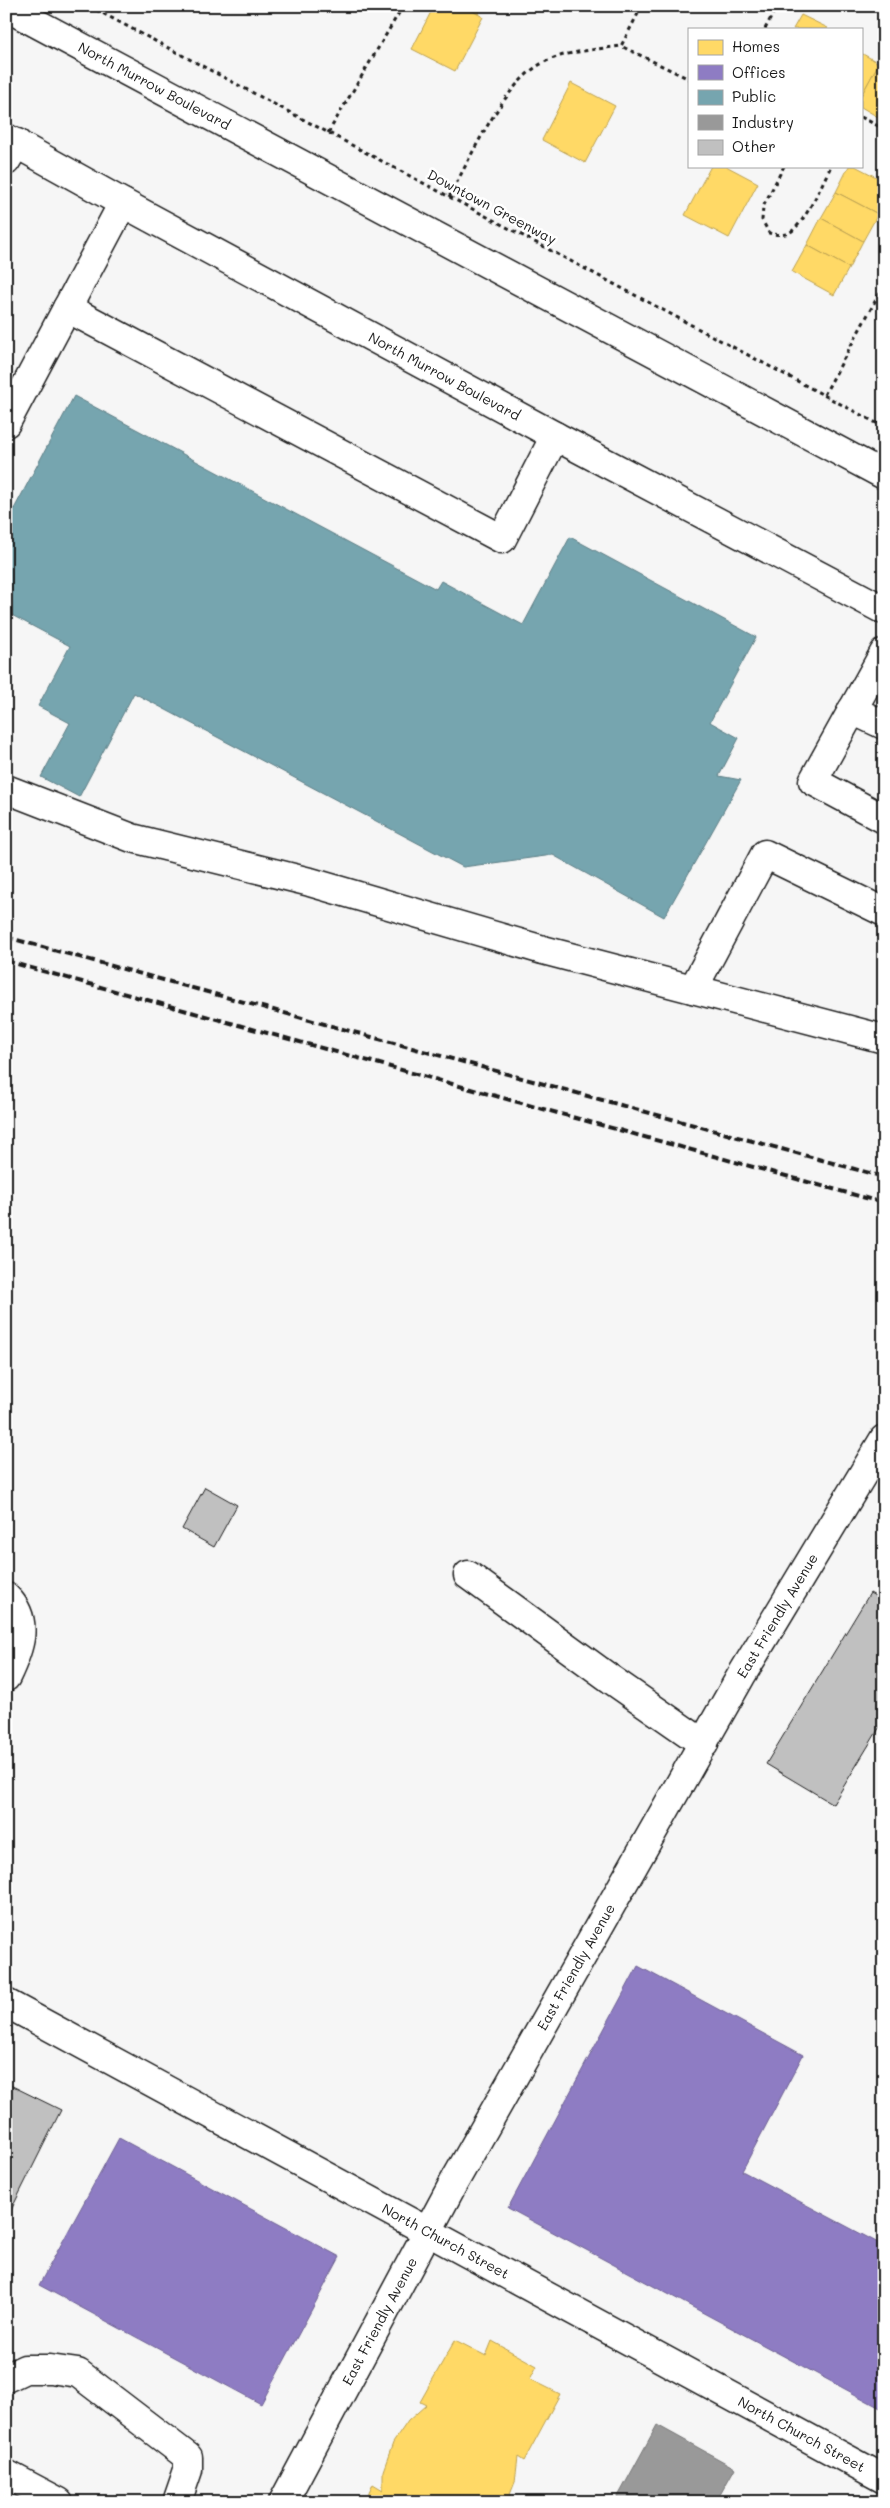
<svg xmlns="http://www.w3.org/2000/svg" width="890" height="2508" font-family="Mali,sans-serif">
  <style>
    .homes { fill: #ffd966; stroke: #bba050 }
    .offices { fill: #8e7cc3; stroke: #6c5f91 }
    .public { fill: #76a5af; stroke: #5b7c83 }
    .industry { fill: #999; stroke: #747474 }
    .building { fill: #c0c0c0; stroke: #1c1c1c }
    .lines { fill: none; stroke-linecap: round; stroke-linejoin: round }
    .minor-casing { stroke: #1c1c1c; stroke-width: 31 }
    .major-casing { stroke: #1c1c1c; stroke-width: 31 }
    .path { stroke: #1c1c1c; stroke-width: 3; stroke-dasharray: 4 4; stroke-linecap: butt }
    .minor { stroke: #fff; stroke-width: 28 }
    .major { stroke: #fff; stroke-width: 28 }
    .rail { stroke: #1c1c1c; stroke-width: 4; stroke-dasharray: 8 4; stroke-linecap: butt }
    .labels { text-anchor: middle; stroke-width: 5; stroke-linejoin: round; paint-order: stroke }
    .street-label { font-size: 14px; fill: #1c1c1c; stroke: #fff }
  </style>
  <rect width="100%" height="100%" fill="#f6f6f6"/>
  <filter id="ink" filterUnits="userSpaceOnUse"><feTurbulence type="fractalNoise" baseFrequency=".02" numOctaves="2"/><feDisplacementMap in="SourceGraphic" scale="10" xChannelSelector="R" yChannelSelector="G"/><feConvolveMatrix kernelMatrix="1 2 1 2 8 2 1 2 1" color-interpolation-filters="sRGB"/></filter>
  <g filter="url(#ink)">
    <g class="homes">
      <path d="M434,6H464L483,17L455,71L412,49Z"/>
      <path d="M464,6H482L478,14Z"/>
      <path d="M801,15L828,28L827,29H793Z"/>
      <path d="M861,53L879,63L861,96Z"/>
      <path d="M879,63L884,66V106L878,117L861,107V96Z"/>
      <path d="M571,83L615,106L585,163L542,140Z"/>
      <path d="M711,166H726L758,183L729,238L685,215Z"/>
      <path d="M849,166H855L884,181V203L878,214L836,192Z"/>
      <path d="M836,192L878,214L863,241L821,218Z"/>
      <path d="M821,218L863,241L849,268L807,245Z"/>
      <path d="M807,245L849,268L834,295L792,272Z"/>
      <path d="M455,2340L486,2356L492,2341L537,2366L530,2379L560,2394L524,2461L518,2457L515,2482L507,2502H365L373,2484L383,2490V2471L393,2443L408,2421L426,2405L420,2402Z"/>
    </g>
    <g class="offices">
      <path d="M638,1966L803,2055L742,2171L884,2246V2410L508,2208Z"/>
      <path d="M119,2138L340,2257L261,2404L39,2285Z"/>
    </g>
    <path class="public" d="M74,396L436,589L441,581L523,625L570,537L756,637L710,722L739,738L719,776L741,780L664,917L553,855L463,867L134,693L79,797L41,777L70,723L38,706L70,646L6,612V524Z"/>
    <path class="industry" d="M657,2425L735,2468L716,2502H615Z"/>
    <g class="building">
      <path d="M205,1487L237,1505L214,1547L182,1529Z"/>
      <path d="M870,1593L884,1601V1720L833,1804L766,1764Z"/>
      <path d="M6,2083L61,2110L6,2220Z"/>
    </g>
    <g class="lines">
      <g class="minor-casing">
        <g id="minor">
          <path d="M6,161L17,143"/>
          <path d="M67,308L502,539L555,436"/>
          <path d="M6,423L123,203"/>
          <path d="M884,653L813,781L884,819"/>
          <path d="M852,710L884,725"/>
          <path d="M6,789L132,838L310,882L543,950L884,1039"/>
          <path d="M693,989L765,854L884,912"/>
          <path d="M468,1575L612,1680L704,1744"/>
          <path d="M6,1597C31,1621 19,1650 6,1677"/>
          <path id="s1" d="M6,2003L884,2479"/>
          <path d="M6,2378L25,2369H50L78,2373L188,2457V2470L177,2502"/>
          <path d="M6,2474L59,2502"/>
        </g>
      </g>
      <g class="major-casing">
        <g id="major">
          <path id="s2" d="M6,7L884,475"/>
          <path id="s3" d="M6,138L123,203L555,436L884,610"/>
          <path id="s4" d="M283,2502L453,2184L741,1676L884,1439"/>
        </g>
      </g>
      <g class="path">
        <path d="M89,6L884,427"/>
        <path d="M642,6L621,46L689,79"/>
        <path d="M765,29L777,6"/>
        <path d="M861,117L884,129"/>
        <path d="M328,133L403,6"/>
        <path d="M784,166L763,207L762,220L769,233C777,235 785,236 792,231C807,219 822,184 831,166"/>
        <path d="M449,197C471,157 500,90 539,65C562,51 595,50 621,46"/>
        <path d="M824,395L884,285"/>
      </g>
      <use href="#minor" class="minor"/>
      <use href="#major" class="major"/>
      <g class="rail">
        <path d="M6,937L884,1177"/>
        <path d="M6,961L884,1203"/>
      </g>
    </g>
  </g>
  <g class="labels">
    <g class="street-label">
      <text dy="5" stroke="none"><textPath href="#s2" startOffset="168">North Murrow Boulevard</textPath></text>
      <text transform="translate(492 207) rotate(28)" y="5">Downtown Greenway</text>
      <text dy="5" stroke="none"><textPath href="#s3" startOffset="499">North Murrow Boulevard</textPath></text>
      <text dy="5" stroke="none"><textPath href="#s4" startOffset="1015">East Friendly Avenue</textPath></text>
      <text dy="5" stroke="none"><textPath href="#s4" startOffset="610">East Friendly Avenue</textPath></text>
      <text dy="5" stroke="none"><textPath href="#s1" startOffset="500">North Church Street</textPath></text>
      <text dy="5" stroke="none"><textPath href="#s4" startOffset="205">East Friendly Avenue</textPath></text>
      <text dy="5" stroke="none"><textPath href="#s1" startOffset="905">North Church Street</textPath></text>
    </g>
  </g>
  <rect width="890" height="2508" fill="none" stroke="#fff" stroke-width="25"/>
  <rect x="12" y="12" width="865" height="2483" fill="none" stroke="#1c1c1c" stroke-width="2" filter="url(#ink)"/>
  <rect x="688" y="28" width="175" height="140" fill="#ffffff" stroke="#a4a4a4"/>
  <rect x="698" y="40" width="25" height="15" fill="#ffd966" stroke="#a4a4a4"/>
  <text x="732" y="52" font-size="15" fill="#1c1c1c">Homes</text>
  <rect x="698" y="65" width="25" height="15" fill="#8e7cc3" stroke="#a4a4a4"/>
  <text x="732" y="78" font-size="15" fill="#1c1c1c">Offices</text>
  <rect x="698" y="90" width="25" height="15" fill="#76a5af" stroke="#a4a4a4"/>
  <text x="732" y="102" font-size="15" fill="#1c1c1c">Public</text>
  <rect x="698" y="115" width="25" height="15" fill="#999999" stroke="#a4a4a4"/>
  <text x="732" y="128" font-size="15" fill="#1c1c1c">Industry</text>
  <rect x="698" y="140" width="25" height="15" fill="#c0c0c0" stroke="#a4a4a4"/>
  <text x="732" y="152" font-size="15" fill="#1c1c1c">Other</text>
</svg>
